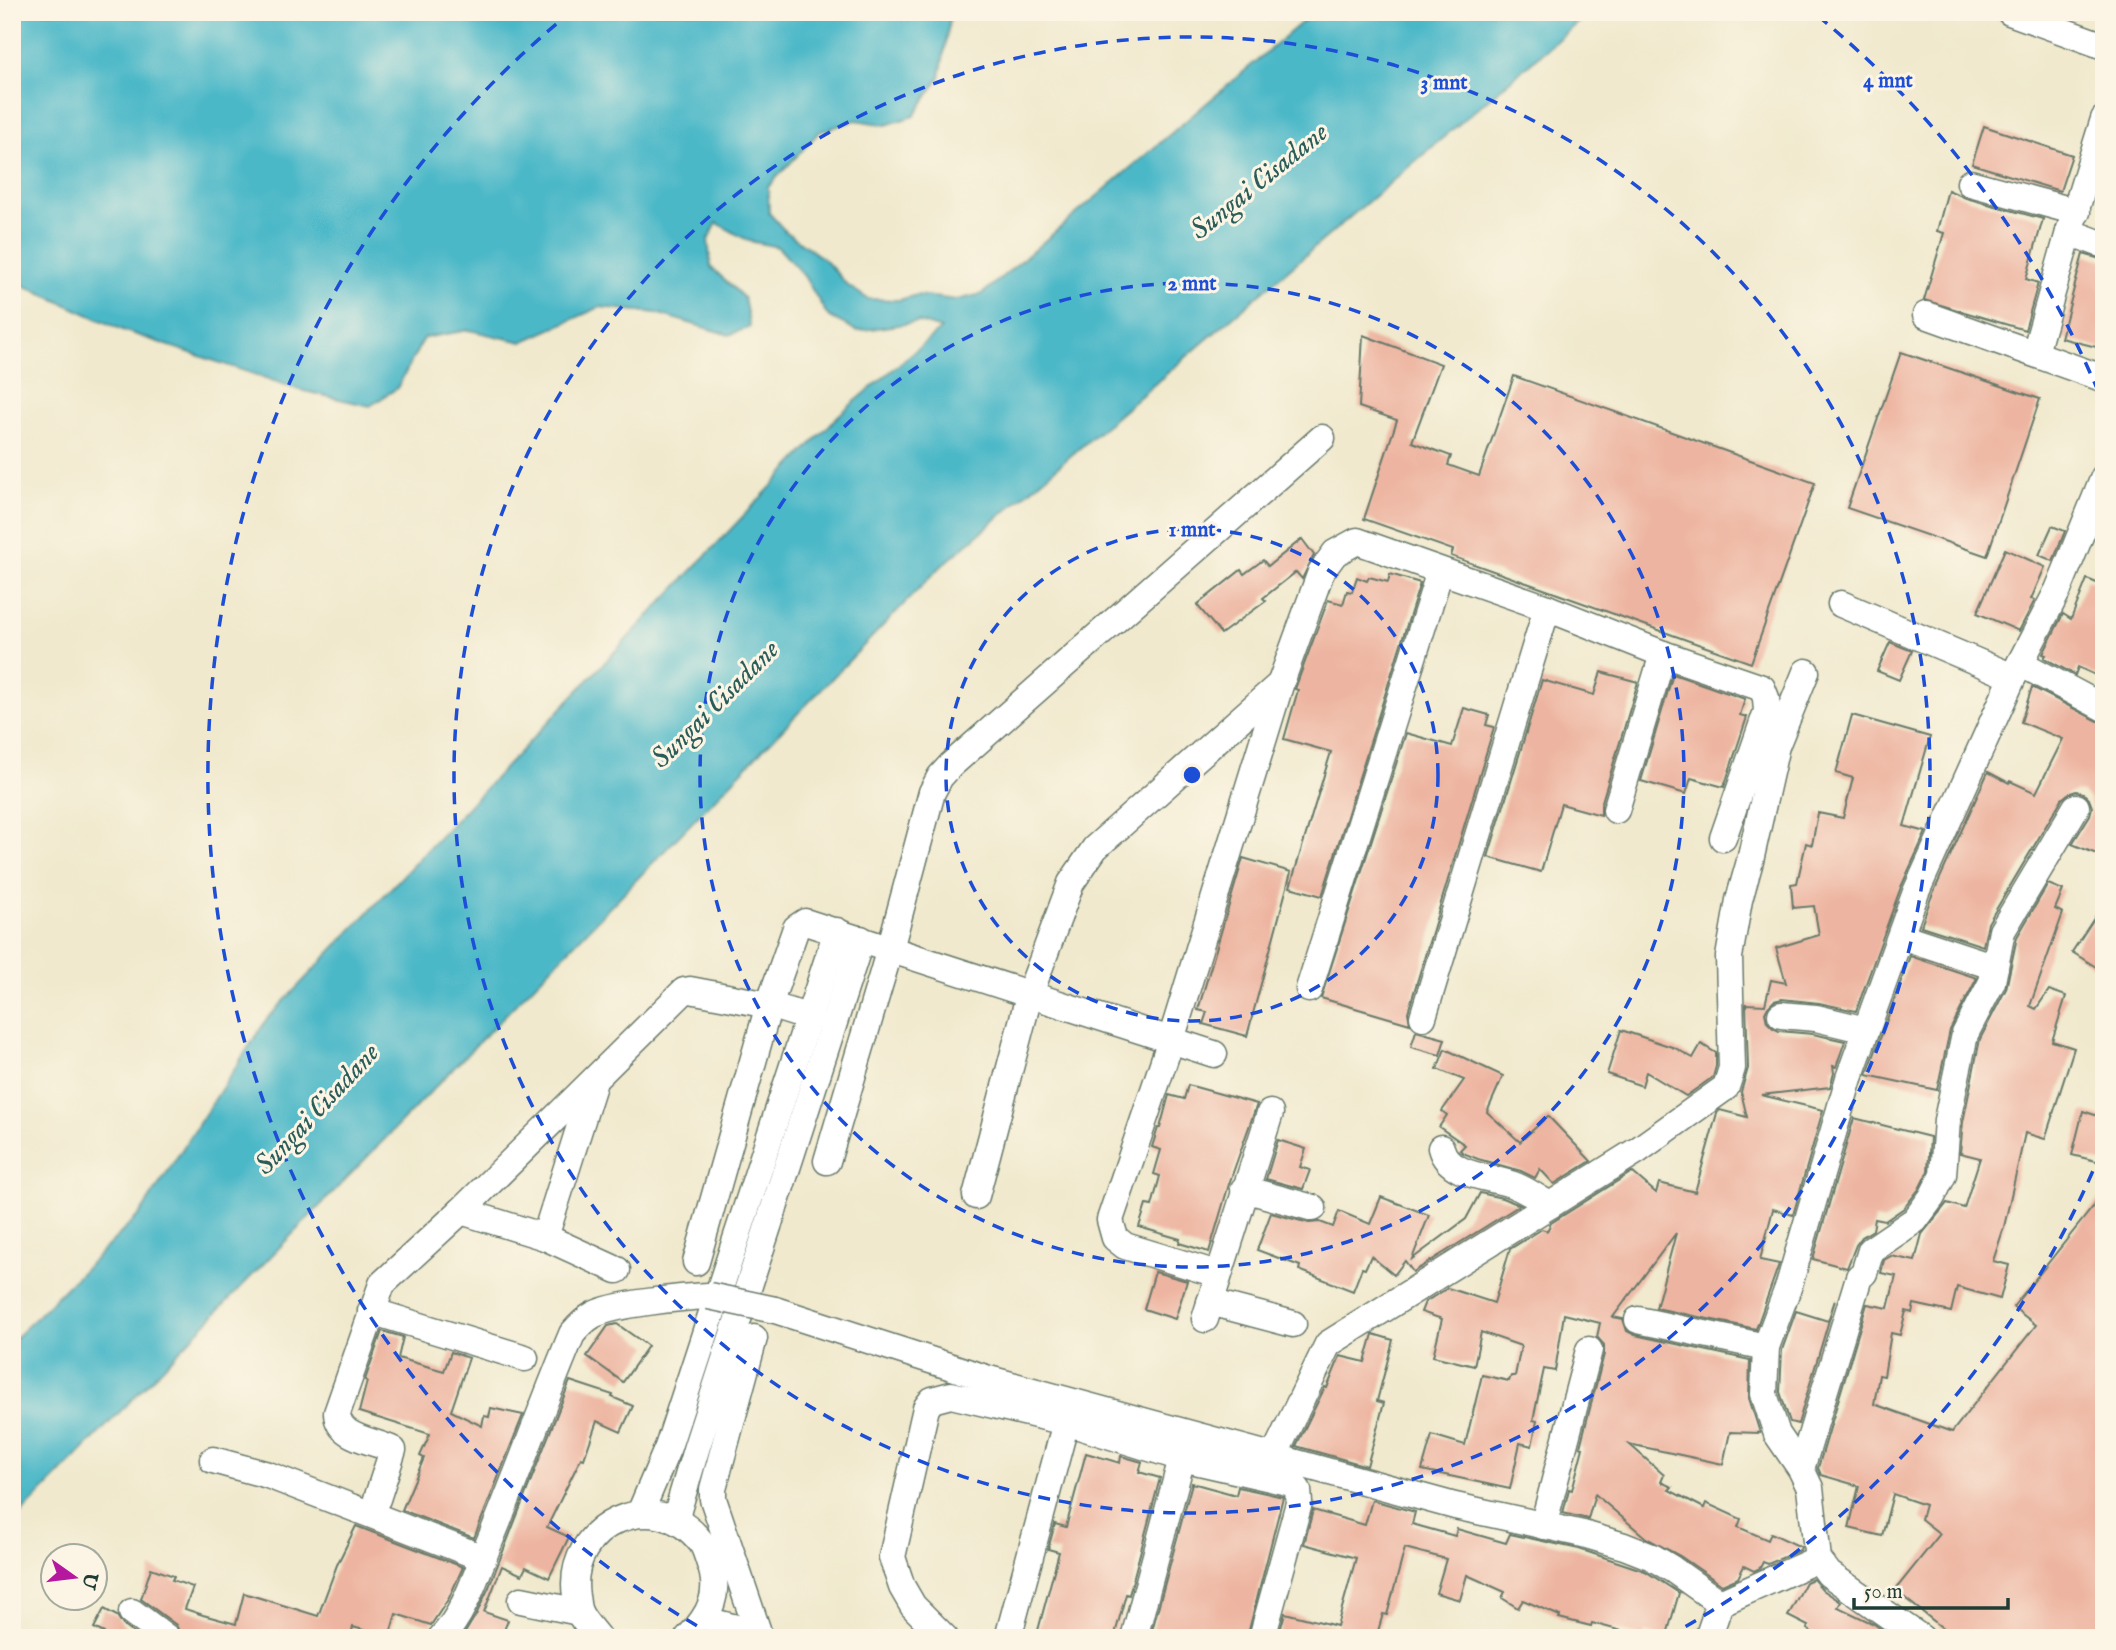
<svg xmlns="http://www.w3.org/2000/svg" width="2116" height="1650" font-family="'IM FELL English',serif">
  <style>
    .water { fill: #4cb8c8; stroke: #367a7e; stroke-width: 2 }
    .building { fill: #edb5a1 }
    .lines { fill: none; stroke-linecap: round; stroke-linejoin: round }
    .minor-casing { stroke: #68796a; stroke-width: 29 }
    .minor { stroke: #fff; stroke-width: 26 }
    .minor-bridge-casing { stroke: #68796a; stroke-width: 29; stroke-linecap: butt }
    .minor-bridge { stroke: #fff; stroke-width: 26 }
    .ring { fill: none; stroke: #1d4ed8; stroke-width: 3.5; stroke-dasharray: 12 9 }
    .labels { text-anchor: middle; stroke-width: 6; stroke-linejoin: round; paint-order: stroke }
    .water-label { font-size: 28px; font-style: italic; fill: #2a5c59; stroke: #fcf5e5 }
    .centre { fill: #1d4ed8; stroke: #fcf5e5; stroke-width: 3.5 }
    .ring-label { font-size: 21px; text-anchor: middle; font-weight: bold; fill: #1d4ed8; stroke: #fcf5e5; stroke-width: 6; stroke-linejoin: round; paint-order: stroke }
  </style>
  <rect width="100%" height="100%" fill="#fcf5e5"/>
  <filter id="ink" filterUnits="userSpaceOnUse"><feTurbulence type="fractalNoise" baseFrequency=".0143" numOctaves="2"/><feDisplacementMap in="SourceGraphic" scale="14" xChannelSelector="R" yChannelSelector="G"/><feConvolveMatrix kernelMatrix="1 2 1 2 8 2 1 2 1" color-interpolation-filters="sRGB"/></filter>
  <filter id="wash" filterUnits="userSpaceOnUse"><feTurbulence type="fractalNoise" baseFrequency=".00686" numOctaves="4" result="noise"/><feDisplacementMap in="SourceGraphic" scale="28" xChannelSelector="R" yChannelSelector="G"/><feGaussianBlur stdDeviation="1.57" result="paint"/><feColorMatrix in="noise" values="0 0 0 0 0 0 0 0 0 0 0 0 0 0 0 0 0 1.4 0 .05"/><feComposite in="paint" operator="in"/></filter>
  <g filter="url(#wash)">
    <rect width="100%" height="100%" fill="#f0e9cd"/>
    <path class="water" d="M12,12H951L940,77L914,116L886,125L856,120L819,132L768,187L769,213L785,231L825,260L847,285L868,299L899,300L917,295L957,300L982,294L1314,12H1590L938,569L12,1523V1341L140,1214L267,1019L839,415L941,329L919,322L857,331L828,316L804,276L778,247L749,241L717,223L708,240L711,267L744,298L750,327L729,335L656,313L600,307L522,342L469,330L424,338L397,388L370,406L304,391L125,331L12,280Z"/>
    <g id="blocks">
      <g class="building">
        <path d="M1984,126L2072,155L2060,191L1972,164Z"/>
        <path d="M1948,190L1966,198L2043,219L2026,279L2038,283L2025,330L1924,300L1944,233L1937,231Z"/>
        <path d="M2083,254L2104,260V349L2061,338Z"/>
        <path d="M1363,335L1441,364L1412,442L1451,456L1448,465L1479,476L1514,376L1815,483L1751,663L1451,556L1453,550L1364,519L1397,420L1359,407Z"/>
        <path d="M1901,352L2040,399L1987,556L1847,508Z"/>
        <path d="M2052,526L2065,531L2053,561L2039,555Z"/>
        <path d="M1302,539L1314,555L1302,579L1296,572L1263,598L1266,601L1221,634L1197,605L1241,570L1244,574L1263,560L1268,566Z"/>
        <path d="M2005,549L2045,567L2031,599L2035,600L2019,631L1977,613Z"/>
        <path d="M1390,574L1420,583L1322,896L1290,887L1331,752L1284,739L1298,690L1295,689L1328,600L1343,604L1347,591L1352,592L1357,577L1367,581L1369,577L1388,582Z"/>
        <path d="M2087,579L2104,586V679L2078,667L2075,675L2044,658L2046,655L2043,654L2063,614L2071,619Z"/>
        <path d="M1890,642L1912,651L1899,680L1877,671Z"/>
        <path d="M1601,672L1638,682L1601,805V815L1561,804L1541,872L1488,857L1542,680L1594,695Z"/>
        <path d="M1673,674L1745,699L1740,715L1747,717L1724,787L1691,778L1686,794L1641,781Z"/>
        <path d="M2032,687L2104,724V857L2072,844L2090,815L2092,807L2089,799L2083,793L2076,791L2068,794L2062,799L1988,923L1983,946L1921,926L1931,898L1988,772L2009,783L2010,781L2036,793L2063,739L2021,722Z"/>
        <path d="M1464,708L1489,715L1486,725L1494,727L1408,1012L1410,1024L1321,998L1406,733L1452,746Z"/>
        <path d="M1852,715L1930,737L1904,826L1926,832L1901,887L1856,1011L1819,1003L1782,999L1774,1001L1768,1007L1765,1013L1767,1022L1773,1028L1779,1031L1813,1034L1845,1041L1836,1067L1833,1066L1834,1073L1830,1087L1761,1095L1823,1110L1793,1215L1773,1209L1760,1260L1779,1264L1756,1329L1656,1308L1676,1233L1613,1317L1623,1319L1627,1331L1635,1335L1750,1360L1749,1398L1760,1433L1730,1432L1723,1464L1629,1444L1664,1475L1661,1482L1672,1487L1669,1490L1704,1508L1706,1503L1741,1519L1738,1527L1768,1540L1771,1533L1801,1547L1800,1550L1768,1564L1763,1562L1760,1568L1754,1571L1744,1566L1738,1578L1722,1585L1680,1556L1646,1538L1595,1494L1588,1519L1563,1513L1569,1489L1572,1490L1583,1448L1580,1447L1604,1354V1345L1597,1337L1600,1323L1564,1314L1555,1371L1544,1369L1533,1420L1537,1421L1532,1446L1520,1443L1510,1489L1422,1470L1432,1435L1465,1445L1482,1375L1509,1381L1511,1376H1515L1521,1346L1481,1332L1474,1366L1433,1356L1442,1319L1421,1312L1425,1302L1448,1288L1494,1303L1510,1249L1542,1229L1547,1231L1551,1223L1632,1172L1656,1193L1659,1183L1695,1192L1717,1113L1720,1110L1747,1117L1741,1092L1748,1068L1746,1004L1765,1005L1771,980L1786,983L1776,948L1819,935L1814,906L1793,908L1791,884L1797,883L1806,843L1812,845L1818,813L1843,818L1853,778L1836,773Z"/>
        <path d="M1243,858L1291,872L1247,1036L1203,1024L1207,1012L1198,1010Z"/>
        <path d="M2048,884L2063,890L2055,909L2063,913L2030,1006L2036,1009L2049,990L2066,996L2052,1041L2074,1048L2045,1139L2025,1133L2004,1227L1993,1261L2009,1265L2000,1299L1957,1287L1951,1312L1914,1304L1912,1313L1906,1311L1900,1335L1891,1333L1884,1376L1879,1375L1874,1404L1952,1432L2036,1325L2013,1307L2104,1193V1638H1955L1895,1590L1940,1534L1921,1519L1925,1505L1893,1494L1882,1536L1849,1528L1859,1486L1821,1475L1818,1468L1867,1304L1888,1308L1896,1276L1881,1273L1884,1260L1891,1256L1915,1261L1922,1234L1947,1203L1964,1208L1980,1158L1960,1153L1963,1122L1980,1039L2006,989L2017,937Z"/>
        <path d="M2104,903V972L2072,952Z"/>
        <path d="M1910,956L1977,978L1950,1030L1937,1090L1867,1075Z"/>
        <path d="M1621,1030L1675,1048L1693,1058L1701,1044L1716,1053V1066L1713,1077L1686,1096L1646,1072L1642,1086L1607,1074Z"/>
        <path d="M1416,1031L1445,1039L1440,1055L1411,1047Z"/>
        <path d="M1445,1049L1503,1076L1487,1112L1520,1142L1548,1116L1591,1161L1554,1184L1540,1169L1535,1178L1521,1171L1478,1159L1463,1153L1460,1150L1465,1145L1439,1127L1447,1115L1442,1111L1464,1080L1437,1069Z"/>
        <path d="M1188,1085L1257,1104L1229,1184L1209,1252L1179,1243L1180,1239L1139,1227L1146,1205L1152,1206L1160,1176L1154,1174L1161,1150L1152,1147L1158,1128H1160L1169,1095L1184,1099Z"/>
        <path d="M2083,1111L2104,1118V1163L2072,1155Z"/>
        <path d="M1854,1118L1930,1137L1928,1171L1919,1189L1904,1208L1885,1221L1875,1219L1873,1230L1862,1237L1856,1245L1847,1268L1813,1259Z"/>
        <path d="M1278,1140L1306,1149L1300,1167L1310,1170L1303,1189L1266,1179Z"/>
        <path d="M1480,1193L1502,1198L1520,1205L1413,1272L1405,1261L1394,1275L1371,1256L1365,1269L1362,1268L1353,1291L1299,1270L1300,1266L1257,1250L1271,1213L1309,1223L1320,1222L1333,1227L1339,1211L1370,1224L1381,1197L1429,1215L1412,1259L1466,1219Z"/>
        <path d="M1155,1272L1187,1281L1175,1319L1144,1309Z"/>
        <path d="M1835,1300L1798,1424L1790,1422L1780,1392L1782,1350L1796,1311L1828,1321Z"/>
        <path d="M617,1324L648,1346L623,1382L587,1356L608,1326Z"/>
        <path d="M382,1331L403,1337L398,1358L444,1371L451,1352L469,1358L451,1411L482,1426L484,1416L489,1417L491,1408L523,1415L474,1538L402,1510L424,1458L420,1456L430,1434L359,1412L367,1381L365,1380Z"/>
        <path d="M1373,1334L1393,1340L1377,1401L1384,1403L1367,1466L1296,1446L1325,1387L1327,1388L1340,1356L1365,1362Z"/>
        <path d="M570,1381L613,1395L612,1397L633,1406L621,1432L597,1421L584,1459L581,1458L547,1527L569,1537L549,1578L526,1567L522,1575L502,1566L484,1612L508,1620L501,1638L463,1636L477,1613L489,1587Z"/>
        <path d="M1086,1453L1120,1463L1121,1456L1142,1462L1139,1472L1160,1478L1129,1595L1126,1594L1114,1638H1036L1059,1552L1048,1549L1055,1524L1066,1527Z"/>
        <path d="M1192,1483L1236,1495L1238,1487L1283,1497L1247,1638H1150Z"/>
        <path d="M1372,1500L1415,1512L1412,1524L1455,1536L1457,1529L1506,1543L1510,1534L1579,1549L1645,1571L1679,1593L1666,1638L1645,1632L1644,1637L1592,1623L1591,1626L1559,1618L1560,1616L1523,1600L1518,1608L1502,1598L1505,1592L1467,1575L1460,1600L1436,1593L1446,1559L1405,1548L1387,1615L1383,1614L1376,1638H1278L1285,1613L1337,1626L1356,1558L1304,1544L1313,1510L1365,1525Z"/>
        <path d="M356,1526L463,1567L449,1598L431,1625L396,1614L389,1637L353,1627L350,1638H182L176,1625L141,1599L151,1568L174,1576L172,1580L193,1587L185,1609L203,1615L236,1624L244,1593L318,1616L337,1565Z"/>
        <path d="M1813,1579L1823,1590L1841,1602L1838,1607L1874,1624L1893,1638H1822L1807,1629L1808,1626L1788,1616L1806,1582Z"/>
        <path d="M104,1609L117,1616L123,1625L140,1638H101L104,1633L94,1628Z"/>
      </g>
    </g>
  </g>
  <g filter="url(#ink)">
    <use href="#blocks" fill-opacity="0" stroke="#68796a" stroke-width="2"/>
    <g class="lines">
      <g class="minor-casing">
        <g id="minor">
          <path d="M2010,12L2104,46"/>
          <path d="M2104,119L2069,232L2104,245"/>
          <path d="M1970,183L2077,212"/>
          <path d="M1926,315L2102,378L2104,371"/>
          <path d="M2035,353L2069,232"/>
          <path d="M1841,604L2013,677"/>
          <path d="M2020,663L2104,708"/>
          <path d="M1616,810L1663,654"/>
          <path d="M1901,936L1995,967"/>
          <path d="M1309,989L1440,571"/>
          <path d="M1781,1015L1816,1018L1866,1030"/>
          <path d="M1423,1017L1547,608"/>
          <path d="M1441,1148C1449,1178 1493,1176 1516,1186C1528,1191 1539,1199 1550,1205"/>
          <path d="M827,1161L890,949L932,792L940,777L951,765L1322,438"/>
          <path d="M1244,1189L1313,1208"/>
          <path d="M976,1196L1029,996L1071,883L1095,848L1280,684"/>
          <path d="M461,1211L545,1237L617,1270"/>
          <path d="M545,1237L593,1085"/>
          <path d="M696,1262L769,1005L796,928L805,922L1214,1054"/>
          <path d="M1217,1274L1125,1246L1115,1238L1110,1220L1171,1040L1281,682L1321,572L1335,553L1357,541L1547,608L1663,654L1762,688L1766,698L1767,711L1723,838"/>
          <path d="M1210,1302L1293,1324"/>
          <path d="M775,1310L989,1379L1455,1506L1583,1534L1624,1546L1652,1557L1672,1569L1720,1603L1708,1638"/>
          <path d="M371,1311L525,1358"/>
          <path d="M1205,1319L1270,1113"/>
          <path d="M1638,1320L1766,1347"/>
          <path d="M754,1338L713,1489V1499L760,1638"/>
          <path d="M1274,1456L1328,1344L1638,1150L1726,1087L1732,1068L1729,957L1739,900L1750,861L1776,746L1806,672"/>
          <path d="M213,1460L268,1475L483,1558"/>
          <path d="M1801,1469L1859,1277L1864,1273L1871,1250L1915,1220L1932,1197L1943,1175L1947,1120L1965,1034L1992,982L2002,931L2076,807"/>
          <path d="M377,1499L393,1450C374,1440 338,1439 337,1413L382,1284L461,1211L684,991L690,990L769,1005L810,1018"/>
          <path d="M640,1513L668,1447L837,931"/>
          <path d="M675,1520L697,1446L861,939"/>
          <path d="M1543,1526L1589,1350"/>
          <path d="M521,1600L579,1612"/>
          <path d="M1720,1603L1818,1559"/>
          <path d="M132,1612L167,1638"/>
          <path d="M705,1620L741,1629L755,1638"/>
          <path d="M441,1638C465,1613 476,1575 489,1543C518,1474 543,1403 572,1334C578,1327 584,1320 593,1315C613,1304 684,1297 709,1296"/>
          <path d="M598,1638C592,1630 583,1621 579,1612C577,1607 577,1601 576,1596C565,1525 655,1483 701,1542C705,1547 707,1555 709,1561C722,1593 710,1615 688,1638"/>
          <path d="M945,1638L913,1606L902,1587L892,1557L926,1408L932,1400L951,1395L1066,1422L1182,1458L1292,1483L1298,1490L1299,1503L1262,1638"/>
          <path d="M1008,1638L1066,1422"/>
          <path d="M1134,1638L1182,1458"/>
          <path d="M1921,1638L1829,1574L1818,1559L1810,1488L1801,1469L1777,1434L1764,1394L1766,1347L1789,1285L1849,1078L1916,892L2013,677L2058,590L2104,477"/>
        </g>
      </g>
      <use href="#minor" class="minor"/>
      <g class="minor-bridge-casing">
        <path id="minor-bridge" d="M709,1296L775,1310"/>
      </g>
      <use href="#minor-bridge" class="minor-bridge"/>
    </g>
  </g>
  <g class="ring">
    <circle cx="1192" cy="775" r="246"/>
    <circle cx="1192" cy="775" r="492"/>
    <circle cx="1192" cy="775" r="738"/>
    <path d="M2101 1152A984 984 0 0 1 1669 1636M715 1636A984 984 0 0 1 566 16M1818 16A984 984 0 0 1 2101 398"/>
  </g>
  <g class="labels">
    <g class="water-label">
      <text transform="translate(1258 180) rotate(-39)" y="10">Sungai Cisadane</text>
      <text transform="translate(714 703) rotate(-45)" y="10">Sungai Cisadane</text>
      <text transform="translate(316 1108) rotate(-47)" y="10">Sungai Cisadane</text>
    </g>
  </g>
  <circle cx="1192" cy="775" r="10" class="centre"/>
  <g class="ring-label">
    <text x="1888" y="87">4 mnt</text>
    <text x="1444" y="89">3 mnt</text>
    <text x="1192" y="290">2 mnt</text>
    <text x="1192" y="536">1 mnt</text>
  </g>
  <rect width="2116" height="1650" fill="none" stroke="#fcf5e5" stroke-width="42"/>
  <g transform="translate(74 1577) rotate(104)"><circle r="33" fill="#fcf5e5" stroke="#a4ab9e" stroke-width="2"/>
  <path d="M0-5L12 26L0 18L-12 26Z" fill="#b5179e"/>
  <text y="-10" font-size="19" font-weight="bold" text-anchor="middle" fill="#1f3d34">U</text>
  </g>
  <path d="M1854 1598v10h154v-10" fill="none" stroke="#1f3d34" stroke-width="3.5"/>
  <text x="1864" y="1598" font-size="21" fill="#1f3d34" stroke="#fcf5e5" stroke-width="5" paint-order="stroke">50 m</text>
</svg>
